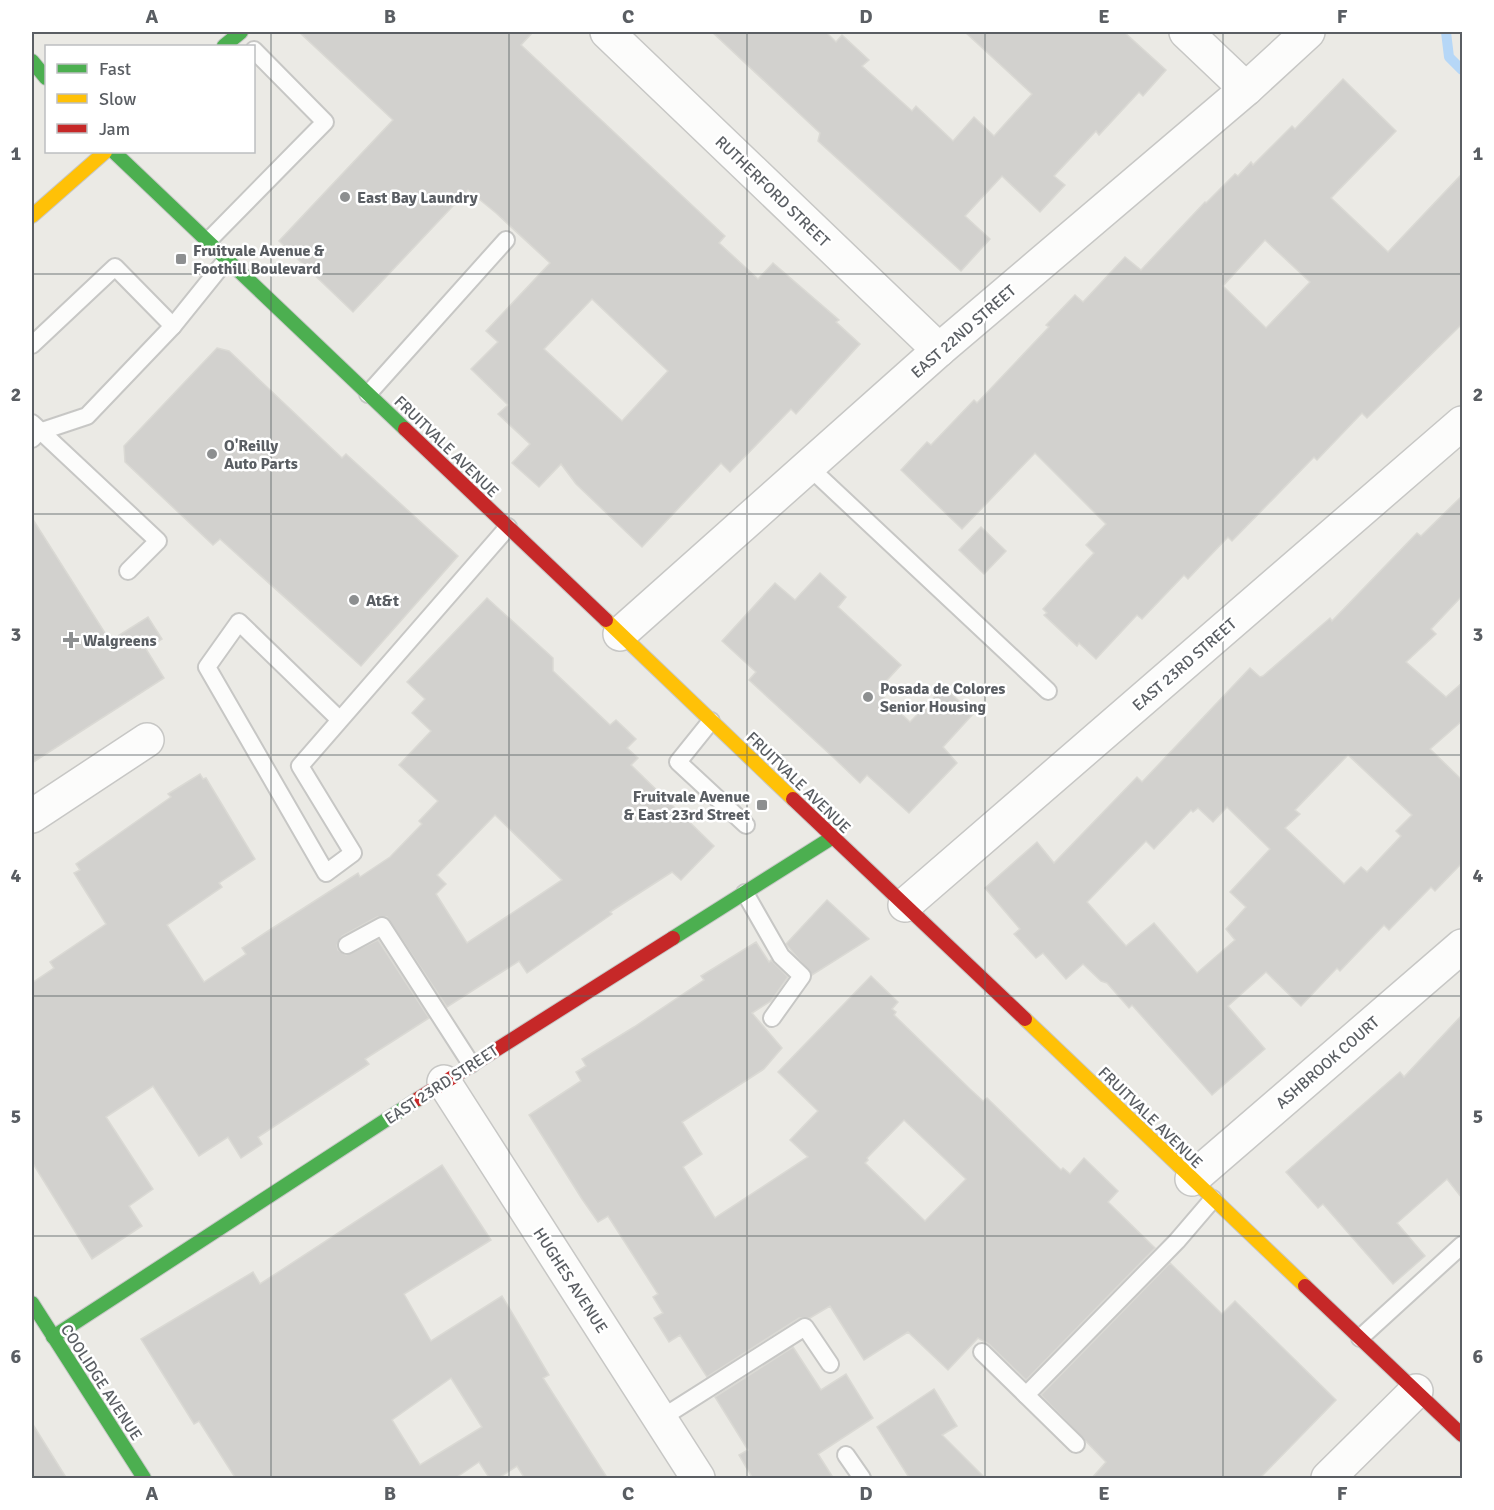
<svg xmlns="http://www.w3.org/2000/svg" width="1494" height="1510" font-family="Signika,sans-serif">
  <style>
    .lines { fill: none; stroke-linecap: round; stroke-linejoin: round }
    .stream { stroke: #b6d7f7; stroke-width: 10 }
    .building { fill: #d2d1ce; stroke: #dad9d4; stroke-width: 1.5; fill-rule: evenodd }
    .lane-casing { stroke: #c7c7c5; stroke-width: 20 }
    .street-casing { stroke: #c7c7c5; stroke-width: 36 }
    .fast-casing { stroke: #c7c8c7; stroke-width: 16 }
    .slow-casing { stroke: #c7c8c7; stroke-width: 16 }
    .jam-casing { stroke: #c7c8c7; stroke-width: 16 }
    .lane { stroke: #fcfcfb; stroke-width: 16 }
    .street { stroke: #fcfcfb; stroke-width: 33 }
    .fast { stroke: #4caf50; stroke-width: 14 }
    .slow { stroke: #ffc107; stroke-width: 14 }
    .jam { stroke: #c62828; stroke-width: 14 }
    .grid { fill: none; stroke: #5a5e63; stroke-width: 1.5; stroke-opacity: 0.55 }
    .poi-dot { fill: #8d8f90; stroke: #fff; stroke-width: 2 }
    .labels { text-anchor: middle; stroke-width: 5; stroke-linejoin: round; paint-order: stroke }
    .street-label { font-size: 16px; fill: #5a5e63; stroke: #fff }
    .poi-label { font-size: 16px; font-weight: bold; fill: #5a5e63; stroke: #fff; text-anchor: start }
    .neatline { fill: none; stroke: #5a5e63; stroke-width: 2 }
    .grid-label { font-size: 20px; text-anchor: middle; font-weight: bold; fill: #5a5e63 }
  </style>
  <rect width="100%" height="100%" fill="#ebeae5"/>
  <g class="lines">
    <path class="stream" d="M1446,32L1449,57L1462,70"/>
  </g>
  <g class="building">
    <path d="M299,32H533L521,45L725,236L719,243L758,279L773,263L839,320L836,322L860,344L796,414L791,409L730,472L721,463L642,547L576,484L561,464L539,487L512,463L530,444L498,414L508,405L471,369L498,342L486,331L550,263L496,213L468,190L353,312L279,241L393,120ZM592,299L668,371L622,421L544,349Z"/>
    <path d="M712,32H826L836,42L842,35L869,60L862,66L912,111L916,106L953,141L974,117L994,136L1032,94L965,32H1124L1166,70L1143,96L1139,92L1099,135L1096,131L1054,176L1065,185L1040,212L1002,176L965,216L990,239L961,271L818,141L820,133Z"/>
    <path d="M1343,79L1396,131L1331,198L1388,252L1462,174V324L1367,418L1362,413L1317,460L1314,457L1232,541L1228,537L1188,579L1184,575L1142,619L1137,615L1096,659L1079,643L1077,646L1044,615L1047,613L1043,609L1094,553L1086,545L1106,524L1035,453L962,529L901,470L927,442L931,445L974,400L977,403L1049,327L1046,325L1075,295L1083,302L1125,257L1141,270L1205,202L1206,203L1235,174L1238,176L1251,162L1253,165L1292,126L1295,129ZM1265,240L1310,282L1266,328L1223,286Z"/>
    <path d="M217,348L229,351L342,458L346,454L458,556L361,666L220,539L213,545L125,462L124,446Z"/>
    <path d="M1462,496V596L1431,629L1436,634L1406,662L1446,697L1462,683V721L1430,749L1462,780V863L1435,891L1431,887L1389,930L1384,925L1340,971L1337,968L1301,1006L1266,972L1228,1006L1265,1049L1212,1095L1132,1005L1129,1008L1107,983L1101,981L1083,964L1066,979L1043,953L1036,958L1014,934L1020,929L985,888L1037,842L1054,863L1137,777L1142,782L1250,668L1260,677L1263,676L1330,618L1332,621L1417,533L1421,536ZM1348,755L1412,815L1396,831L1401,836L1367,872L1361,867L1344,884L1285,828L1300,814L1295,810ZM1227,807L1270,849L1230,892L1246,907L1226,929L1235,940L1197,973L1154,923L1126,946L1087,902L1146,841L1154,849L1191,810L1193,812L1198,808L1213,822Z"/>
    <path d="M32,518L110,641L148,617L162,639L146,649L164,678L32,763Z"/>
    <path d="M981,527L1006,551L984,574L959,550Z"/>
    <path d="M820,573L846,597L838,607L901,665L877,691L910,722L944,687L973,714L943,747L957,763L909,813L867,775L860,783L834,758L749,680L756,672L722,641L775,583L795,600Z"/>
    <path d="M487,598L553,658V671L610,725L616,720L636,739L627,748L638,758L631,765L714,846L681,880L672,872L610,912L612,914L527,973L519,961L447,1007L387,917H377L342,936L337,945L338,950L346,955L378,940L429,1018L365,1059L369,1064L258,1137L262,1144L241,1158L228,1137L199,1156L153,1086L106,1117L153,1189L129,1206L142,1226L92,1259L32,1162V983L54,968L50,962L106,924L74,873L80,870L76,864L171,797L168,794L200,774L203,779L206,778L255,859L219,883L222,887L167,925L204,982L246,954L242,948L268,931L358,873L360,877L390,857L422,824L419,821L438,801L399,765L431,731L412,713L425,699L407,682ZM495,815L562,880L467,943L436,894L446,884L437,875Z"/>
    <path d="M827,900L869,939L812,975L786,944Z"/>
    <path d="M756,942L769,962L771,960L788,977L771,1001L752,1013L782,1048L764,1069L682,1122L702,1154L683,1167L715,1218L808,1157L790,1140L818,1111L778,1072L871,976L898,1002L892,1009L896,1012L894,1015L970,1089L983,1101L987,1098L1061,1170L1063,1168L1070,1174L1084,1158L1118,1191L1108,1202L1155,1248L1026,1380L989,1344L978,1338L948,1370L908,1332L864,1360L830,1306L810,1318H799L707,1377L680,1335L669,1342L654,1318L663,1313L653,1297L658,1294L608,1216L598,1222L582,1199L529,1115L581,1081L576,1072L586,1066L582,1059L634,1027L704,980L701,976ZM904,1120L966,1179L925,1221L865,1163L868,1160L867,1158Z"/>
    <path d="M1462,1015V1198L1447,1179L1397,1223L1425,1256L1393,1284L1323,1204L1318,1208L1286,1172L1400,1072L1404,1077Z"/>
    <path d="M442,1165L491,1240L404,1294L431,1341L502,1296L549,1375L543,1378L608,1479H525L517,1466L497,1479H490L479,1462L454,1479H236L199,1421L194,1424L141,1339L253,1272L260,1284ZM451,1378L482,1427L420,1465L392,1420Z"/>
    <path d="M1170,1263L1222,1314L1235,1301L1336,1400L1259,1479H1091L1106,1462L1041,1395Z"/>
    <path d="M793,1347L821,1390L846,1374L873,1418L818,1454L834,1479H753L739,1455L748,1450L715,1397Z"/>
    <path d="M934,1389L957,1426L942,1435L986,1479H910L877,1427Z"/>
    <path d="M32,1423L67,1479H32Z"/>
  </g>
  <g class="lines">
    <g class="lane-casing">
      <g id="lane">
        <path d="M208,241L325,122L254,50"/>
        <path d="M32,345L115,267L173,326"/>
        <path d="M368,394L506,240"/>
        <path d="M32,423L158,541L128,571"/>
        <path d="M32,439L39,432L87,416L173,326L227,259"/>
        <path d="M808,466L1048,691"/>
        <path d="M340,720L239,622L207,667L326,873L353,853L300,766L508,527"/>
        <path d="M711,721L678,762L746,825"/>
        <path d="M745,893L781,956L802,976L772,1018"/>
        <path d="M347,945L382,926L471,1064"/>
        <path d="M1360,1338L1462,1245"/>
        <path d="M982,1352L1026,1395"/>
        <path d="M660,1419L805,1327L830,1364"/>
        <path d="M1076,1444L1026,1395L1177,1241L1213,1199"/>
        <path d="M846,1455L862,1478"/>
      </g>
    </g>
    <g class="street-casing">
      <g id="street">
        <path d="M607,32L939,350"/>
        <path d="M1186,32L1246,89"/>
        <path d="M620,634L939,350L1246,89L1308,32"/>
        <path d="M32,816L147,740"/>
        <path d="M905,905L1462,423"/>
        <path d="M444,1082L698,1478"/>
        <path d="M1192,1179L1462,946"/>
        <path d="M1328,1478L1416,1391"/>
      </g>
    </g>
    <g class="fast-casing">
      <g id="fast">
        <path d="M224,46L241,32"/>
        <path d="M32,61L46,78"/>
        <path d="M114,152L405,429"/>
        <path d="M673,938L833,837"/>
        <path d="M32,1303L144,1478"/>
        <path d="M53,1337L418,1099"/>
      </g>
    </g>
    <g class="slow-casing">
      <g id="slow">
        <path d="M32,216L105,152"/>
        <path d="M606,620L793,799"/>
        <path d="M1025,1019L1305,1286"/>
      </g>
    </g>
    <g class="jam-casing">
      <g id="jam">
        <path d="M405,429L606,620"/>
        <path d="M793,799L1025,1019"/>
        <path d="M418,1099L673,938"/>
        <path d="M1305,1286L1462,1435"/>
      </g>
    </g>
    <use href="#lane" class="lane"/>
    <use href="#street" class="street"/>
    <use href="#fast" class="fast"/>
    <use href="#slow" class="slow"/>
    <use href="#jam" class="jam"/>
  </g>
  <path class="grid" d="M271,32V1478M509,32V1478M747,32V1478M985,32V1478M1223,32V1478M32,274H1462M32,514H1462M32,755H1462M32,996H1462M32,1236H1462"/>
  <g class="poi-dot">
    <circle cx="345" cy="197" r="6"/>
    <rect x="175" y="253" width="12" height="12" rx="3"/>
    <circle cx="212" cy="454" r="6"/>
    <circle cx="354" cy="600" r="6"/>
    <path d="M68 631h6v6h6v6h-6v6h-6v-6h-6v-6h6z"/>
    <circle cx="868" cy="697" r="6"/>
    <rect x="756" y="799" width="12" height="12" rx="3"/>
  </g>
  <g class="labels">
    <g class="street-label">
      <text transform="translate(773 191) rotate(44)" y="6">RUTHERFORD STREET</text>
      <text transform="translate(963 331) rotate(-41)" y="6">EAST 22ND STREET</text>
      <text transform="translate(447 446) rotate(44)" y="6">FRUITVALE AVENUE</text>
      <text transform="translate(1184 664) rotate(-41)" y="6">EAST 23RD STREET</text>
      <text transform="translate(799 782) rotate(44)" y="6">FRUITVALE AVENUE</text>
      <text transform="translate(1327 1062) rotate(-41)" y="6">ASHBROOK COURT</text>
      <text transform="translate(441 1084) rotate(-33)" y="6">EAST 23RD STREET</text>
      <text transform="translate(1151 1117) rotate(44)" y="6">FRUITVALE AVENUE</text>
      <text transform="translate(571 1280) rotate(57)" y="6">HUGHES AVENUE</text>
      <text transform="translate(102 1382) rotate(57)" y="6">COOLIDGE AVENUE</text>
    </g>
    <g class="poi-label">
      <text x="357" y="203">East Bay Laundry</text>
      <text x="193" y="256">Fruitvale Avenue &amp;<tspan x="193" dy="18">Foothill Boulevard</tspan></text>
      <text x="224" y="451">O'Reilly<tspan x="224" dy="18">Auto Parts</tspan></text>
      <text x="366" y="606">At&amp;t</text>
      <text x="83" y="646">Walgreens</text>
      <text x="880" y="694">Posada de Colores<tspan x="880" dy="18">Senior Housing</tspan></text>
      <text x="750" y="802" text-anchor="end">Fruitvale Avenue<tspan x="750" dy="18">&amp; East 23rd Street</tspan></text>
    </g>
  </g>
  <rect width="1494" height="1510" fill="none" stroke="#ffffff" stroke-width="66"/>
  <rect x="45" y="45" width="210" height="108" fill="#ffffff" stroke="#bdbfc1" stroke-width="1.5"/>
  <rect x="57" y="64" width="30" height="9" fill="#4caf50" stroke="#bdbfc1" stroke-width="1.5"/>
  <text x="99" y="75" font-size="18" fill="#5a5e63">Fast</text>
  <rect x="57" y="94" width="30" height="9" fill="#ffc107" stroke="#bdbfc1" stroke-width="1.5"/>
  <text x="99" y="105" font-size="18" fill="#5a5e63">Slow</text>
  <rect x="57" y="124" width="30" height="9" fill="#c62828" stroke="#bdbfc1" stroke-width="1.5"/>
  <text x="99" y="135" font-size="18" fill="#5a5e63">Jam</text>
  <rect x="33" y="33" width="1428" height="1444" class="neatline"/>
  <g class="grid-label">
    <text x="152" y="23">A</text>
    <text x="390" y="23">B</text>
    <text x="628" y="23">C</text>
    <text x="866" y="23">D</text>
    <text x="1104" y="23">E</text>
    <text x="1342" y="23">F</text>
    <text x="16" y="160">1</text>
    <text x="1478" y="160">1</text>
    <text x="16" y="401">2</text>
    <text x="1478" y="401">2</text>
    <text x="16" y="641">3</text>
    <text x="1478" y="641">3</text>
    <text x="16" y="882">4</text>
    <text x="1478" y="882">4</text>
    <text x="16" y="1123">5</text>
    <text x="1478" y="1123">5</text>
    <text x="16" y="1363">6</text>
    <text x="1478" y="1363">6</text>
    <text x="152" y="1500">A</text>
    <text x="390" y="1500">B</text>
    <text x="628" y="1500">C</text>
    <text x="866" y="1500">D</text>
    <text x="1104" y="1500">E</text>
    <text x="1342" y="1500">F</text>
  </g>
</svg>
